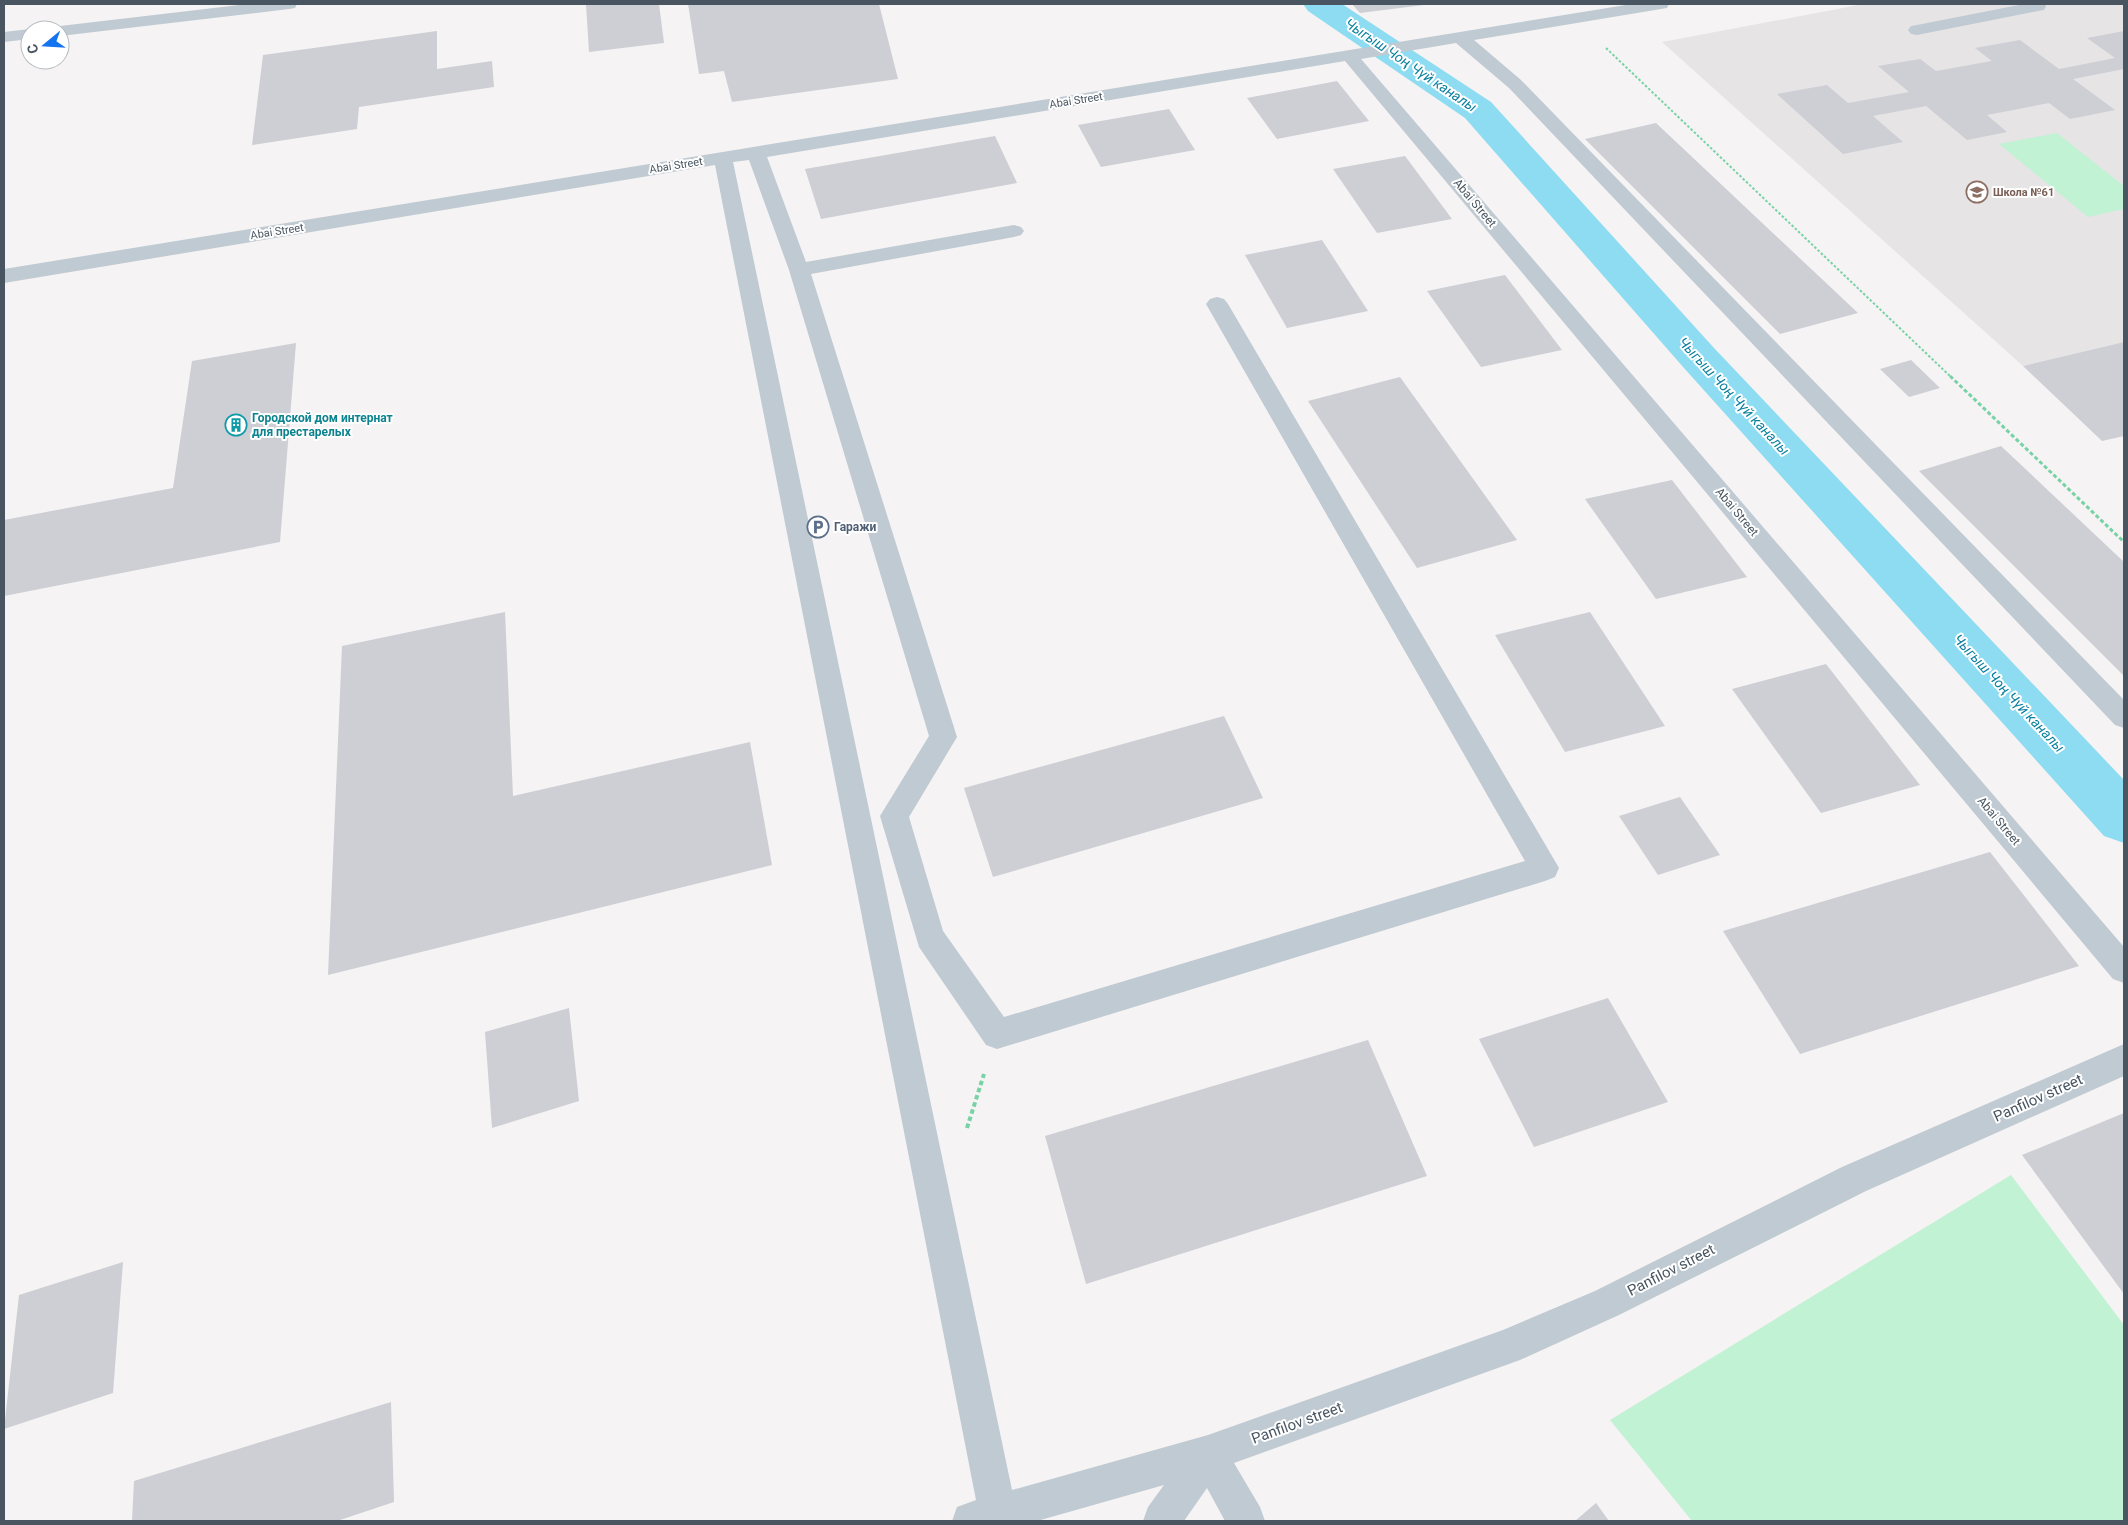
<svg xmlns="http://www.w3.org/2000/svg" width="2128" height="1525" font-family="Roboto,sans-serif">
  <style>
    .education { fill: #e6e4e5 }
    .green { fill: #c1f2d4 }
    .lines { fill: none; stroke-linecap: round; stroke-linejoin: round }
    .canal { fill: #8ddcf1; fill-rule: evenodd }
    .building { fill: #cdcfd5 }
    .path-far2 { stroke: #77d2a6; stroke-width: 2; stroke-dasharray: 2.5 2; stroke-linecap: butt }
    .path-far1 { stroke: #77d2a6; stroke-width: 3; stroke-dasharray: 4 2.5; stroke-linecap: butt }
    .path { stroke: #77d2a6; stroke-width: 4; stroke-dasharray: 4.5 3; stroke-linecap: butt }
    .minor { fill: #c0cad2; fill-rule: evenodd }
    .labels { text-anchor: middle; stroke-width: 4; stroke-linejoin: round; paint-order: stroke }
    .far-street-label { font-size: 11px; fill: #495661; stroke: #fff }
    .far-education-label { font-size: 11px; font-weight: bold; fill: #785e54; stroke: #fff; text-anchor: start }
    .street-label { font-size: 12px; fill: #495661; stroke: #fff }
    .culture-label { font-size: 12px; font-weight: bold; fill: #0d838f; stroke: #fff; text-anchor: start }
    .service-label { font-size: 12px; font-weight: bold; fill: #4e5e75; stroke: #fff; text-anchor: start }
    .water-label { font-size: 14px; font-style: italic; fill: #087f9e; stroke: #fff }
    .near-street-label { font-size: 15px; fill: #495661; stroke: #fff }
  </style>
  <rect width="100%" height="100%" fill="#f5f3f3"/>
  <path class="education" d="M1864,4H2124V342L2023,366L1662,42Z"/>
  <g class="green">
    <path d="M2057,133L2124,186V209L2088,217L1999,144Z"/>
    <path d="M2011,1175L2124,1325V1521H1692L1610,1420Z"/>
  </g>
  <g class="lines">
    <path class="canal" d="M1303,4H1342L1491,102L1714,348L2124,780V843L2104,836L1684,368L1465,118L1308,11Z"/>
  </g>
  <g class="building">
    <path d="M586,4H659L664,43L589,52Z"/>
    <path d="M688,4H879L898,79L732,102L724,71L699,74Z"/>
    <path d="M1352,4H1424V5L1360,13Z"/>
    <path d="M437,31V69L492,61L494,87L359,107L357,129L252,145L263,55Z"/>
    <path d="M2124,31V69L2073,79L2115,110L2070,119L2049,103L1987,115L2007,132L1967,140L1926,106L1873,116L1903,142L1843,154L1777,94L1827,85L1848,103L1909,92L1878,66L1920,59L1936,71L1992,61L1975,48L2020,40L2059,69L2115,58L2087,38Z"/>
    <path d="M1337,81L1369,121L1277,139L1247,98Z"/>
    <path d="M1169,109L1195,150L1101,167L1078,125Z"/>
    <path d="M1656,123L1858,313L1780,334L1585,139Z"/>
    <path d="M995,136L1017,183L821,219L805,169Z"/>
    <path d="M1405,156L1452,219L1377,233L1333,169Z"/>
    <path d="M1322,240L1368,311L1287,328L1245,255Z"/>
    <path d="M1505,275L1562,350L1481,367L1427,291Z"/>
    <path d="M2124,342V436L2102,441L2023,366Z"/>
    <path d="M296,343L280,542L4,596V520L173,488L192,361Z"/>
    <path d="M1911,360L1940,388L1909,397L1880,369Z"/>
    <path d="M1400,377L1517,540L1417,568L1308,401Z"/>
    <path d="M2001,446L2124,562V676L1919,471Z"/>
    <path d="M1672,480L1747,577L1656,599L1585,499Z"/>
    <path d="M505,612L513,796L750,742L772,865L328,975L342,646Z"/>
    <path d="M1590,612L1665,726L1565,752L1495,635Z"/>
    <path d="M1826,664L1920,785L1821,813L1732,689Z"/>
    <path d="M1224,716L1263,798L993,877L964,788Z"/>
    <path d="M1680,797L1720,855L1658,875L1619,816Z"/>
    <path d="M1990,852L2079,966L1800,1054L1723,931Z"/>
    <path d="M1608,998L1668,1102L1534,1147L1479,1039Z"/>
    <path d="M569,1008L579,1101L492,1128L485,1032Z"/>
    <path d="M1368,1040L1427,1176L1086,1284L1045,1136Z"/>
    <path d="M2124,1113V1294L2022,1155Z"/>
    <path d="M123,1262L113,1393L4,1429L19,1295Z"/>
    <path d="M391,1402L394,1502L337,1521H132L134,1481Z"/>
    <path d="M1596,1503L1609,1521H1575Z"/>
  </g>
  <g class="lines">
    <path class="path-far2" d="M1606,48L1951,377"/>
    <path class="path-far1" d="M1950,376L2124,542"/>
    <path class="path" d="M967,1128L984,1074"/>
    <g class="minor">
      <path d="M248,4H297L295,8L289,9L60,36V30H52L60,26Z"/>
      <path d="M1632,4H1669L1667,8L1661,9L1474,40L1521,80L2124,700V728L2115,725L1509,88L1456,43L1361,59L2124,947V983L2113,979L1345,61L767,157L806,262L1014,225L1021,227L1024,231L1021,235L1014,237L811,274L957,737L909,817L943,931L1004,1017L1525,861L1206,304L1210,299L1217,297L1224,299L1228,304L1559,868L1555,877L1545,881L997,1049L986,1045L919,947L880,816L929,736L789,270L749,160L733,162L1012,1490L1208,1435L1503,1330L1595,1291L1842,1167L2124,1044V1076L1866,1191L1619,1315L1520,1360L1234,1463L1260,1507L1265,1521H1225L1207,1488L1184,1521H1143L1148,1507L1164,1485L1037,1521H952L957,1507L976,1500L715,165L4,283V269Z"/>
      <path d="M2024,4H2045L2046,6L2044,10L2038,11L1917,35L1911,34L1908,30L1911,26L1917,25Z"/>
      <path d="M30,29L35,30H30V39L4,42V32Z"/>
    </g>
  </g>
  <defs>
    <g id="school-ring" transform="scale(1.125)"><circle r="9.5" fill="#fff" stroke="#8d6e63" stroke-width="1.5"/><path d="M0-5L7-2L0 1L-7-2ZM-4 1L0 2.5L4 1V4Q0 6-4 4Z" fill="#8d6e63"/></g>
    <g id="building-ring" transform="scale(1.125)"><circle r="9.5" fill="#fff" stroke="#0f9aa8" stroke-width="1.5"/><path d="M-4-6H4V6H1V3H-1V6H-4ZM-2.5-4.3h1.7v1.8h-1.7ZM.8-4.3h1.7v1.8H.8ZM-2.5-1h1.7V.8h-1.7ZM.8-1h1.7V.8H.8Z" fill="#0f9aa8"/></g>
    <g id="parking-ring" transform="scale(1.125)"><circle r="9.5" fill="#fff" stroke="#5c6f8a" stroke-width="1.5"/><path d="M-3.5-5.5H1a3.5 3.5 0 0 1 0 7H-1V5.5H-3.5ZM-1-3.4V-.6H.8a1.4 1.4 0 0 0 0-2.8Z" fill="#5c6f8a"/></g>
  </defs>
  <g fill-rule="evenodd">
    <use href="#school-ring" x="1977" y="192"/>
    <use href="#building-ring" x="236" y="425"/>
    <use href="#parking-ring" x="818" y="527"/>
  </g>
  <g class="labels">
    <g class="far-street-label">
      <text transform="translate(1076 100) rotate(-9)" y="4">Abai Street</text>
      <text transform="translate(676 165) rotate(-9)" y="4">Abai Street</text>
      <text transform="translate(277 231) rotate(-9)" y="4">Abai Street</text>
    </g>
    <g class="far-education-label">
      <text x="1993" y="196">Школа №61</text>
    </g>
    <g class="street-label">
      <text transform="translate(1475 203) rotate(50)" y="4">Abai Street</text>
      <text transform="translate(1737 512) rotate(50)" y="4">Abai Street</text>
      <text transform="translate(1999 821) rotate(50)" y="4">Abai Street</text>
    </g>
    <g class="culture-label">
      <text x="252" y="422">Городской дом интернат<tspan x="252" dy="14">для престарелых</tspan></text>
    </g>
    <g class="service-label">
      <text x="834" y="531">Гаражи</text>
    </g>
    <g class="water-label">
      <text transform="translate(1411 65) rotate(34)" y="5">Чыгыш Чоң Чүй каналы</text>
      <text transform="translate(1734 396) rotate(47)" y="5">Чыгыш Чоң Чүй каналы</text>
      <text transform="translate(2009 693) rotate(47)" y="5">Чыгыш Чоң Чүй каналы</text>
    </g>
    <g class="near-street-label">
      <text transform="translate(2038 1098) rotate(-24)" y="5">Panfilov street</text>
      <text transform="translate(1671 1270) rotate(-27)" y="5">Panfilov street</text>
      <text transform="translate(1297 1423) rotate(-20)" y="5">Panfilov street</text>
    </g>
  </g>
  <rect width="2128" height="1525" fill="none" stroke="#495661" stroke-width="10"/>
  <g transform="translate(45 45) rotate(252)"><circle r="24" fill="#ffffff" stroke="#b6bbc0"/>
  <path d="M0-4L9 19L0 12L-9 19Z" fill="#1473ee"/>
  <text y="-8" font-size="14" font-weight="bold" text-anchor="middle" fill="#495661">С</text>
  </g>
</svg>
